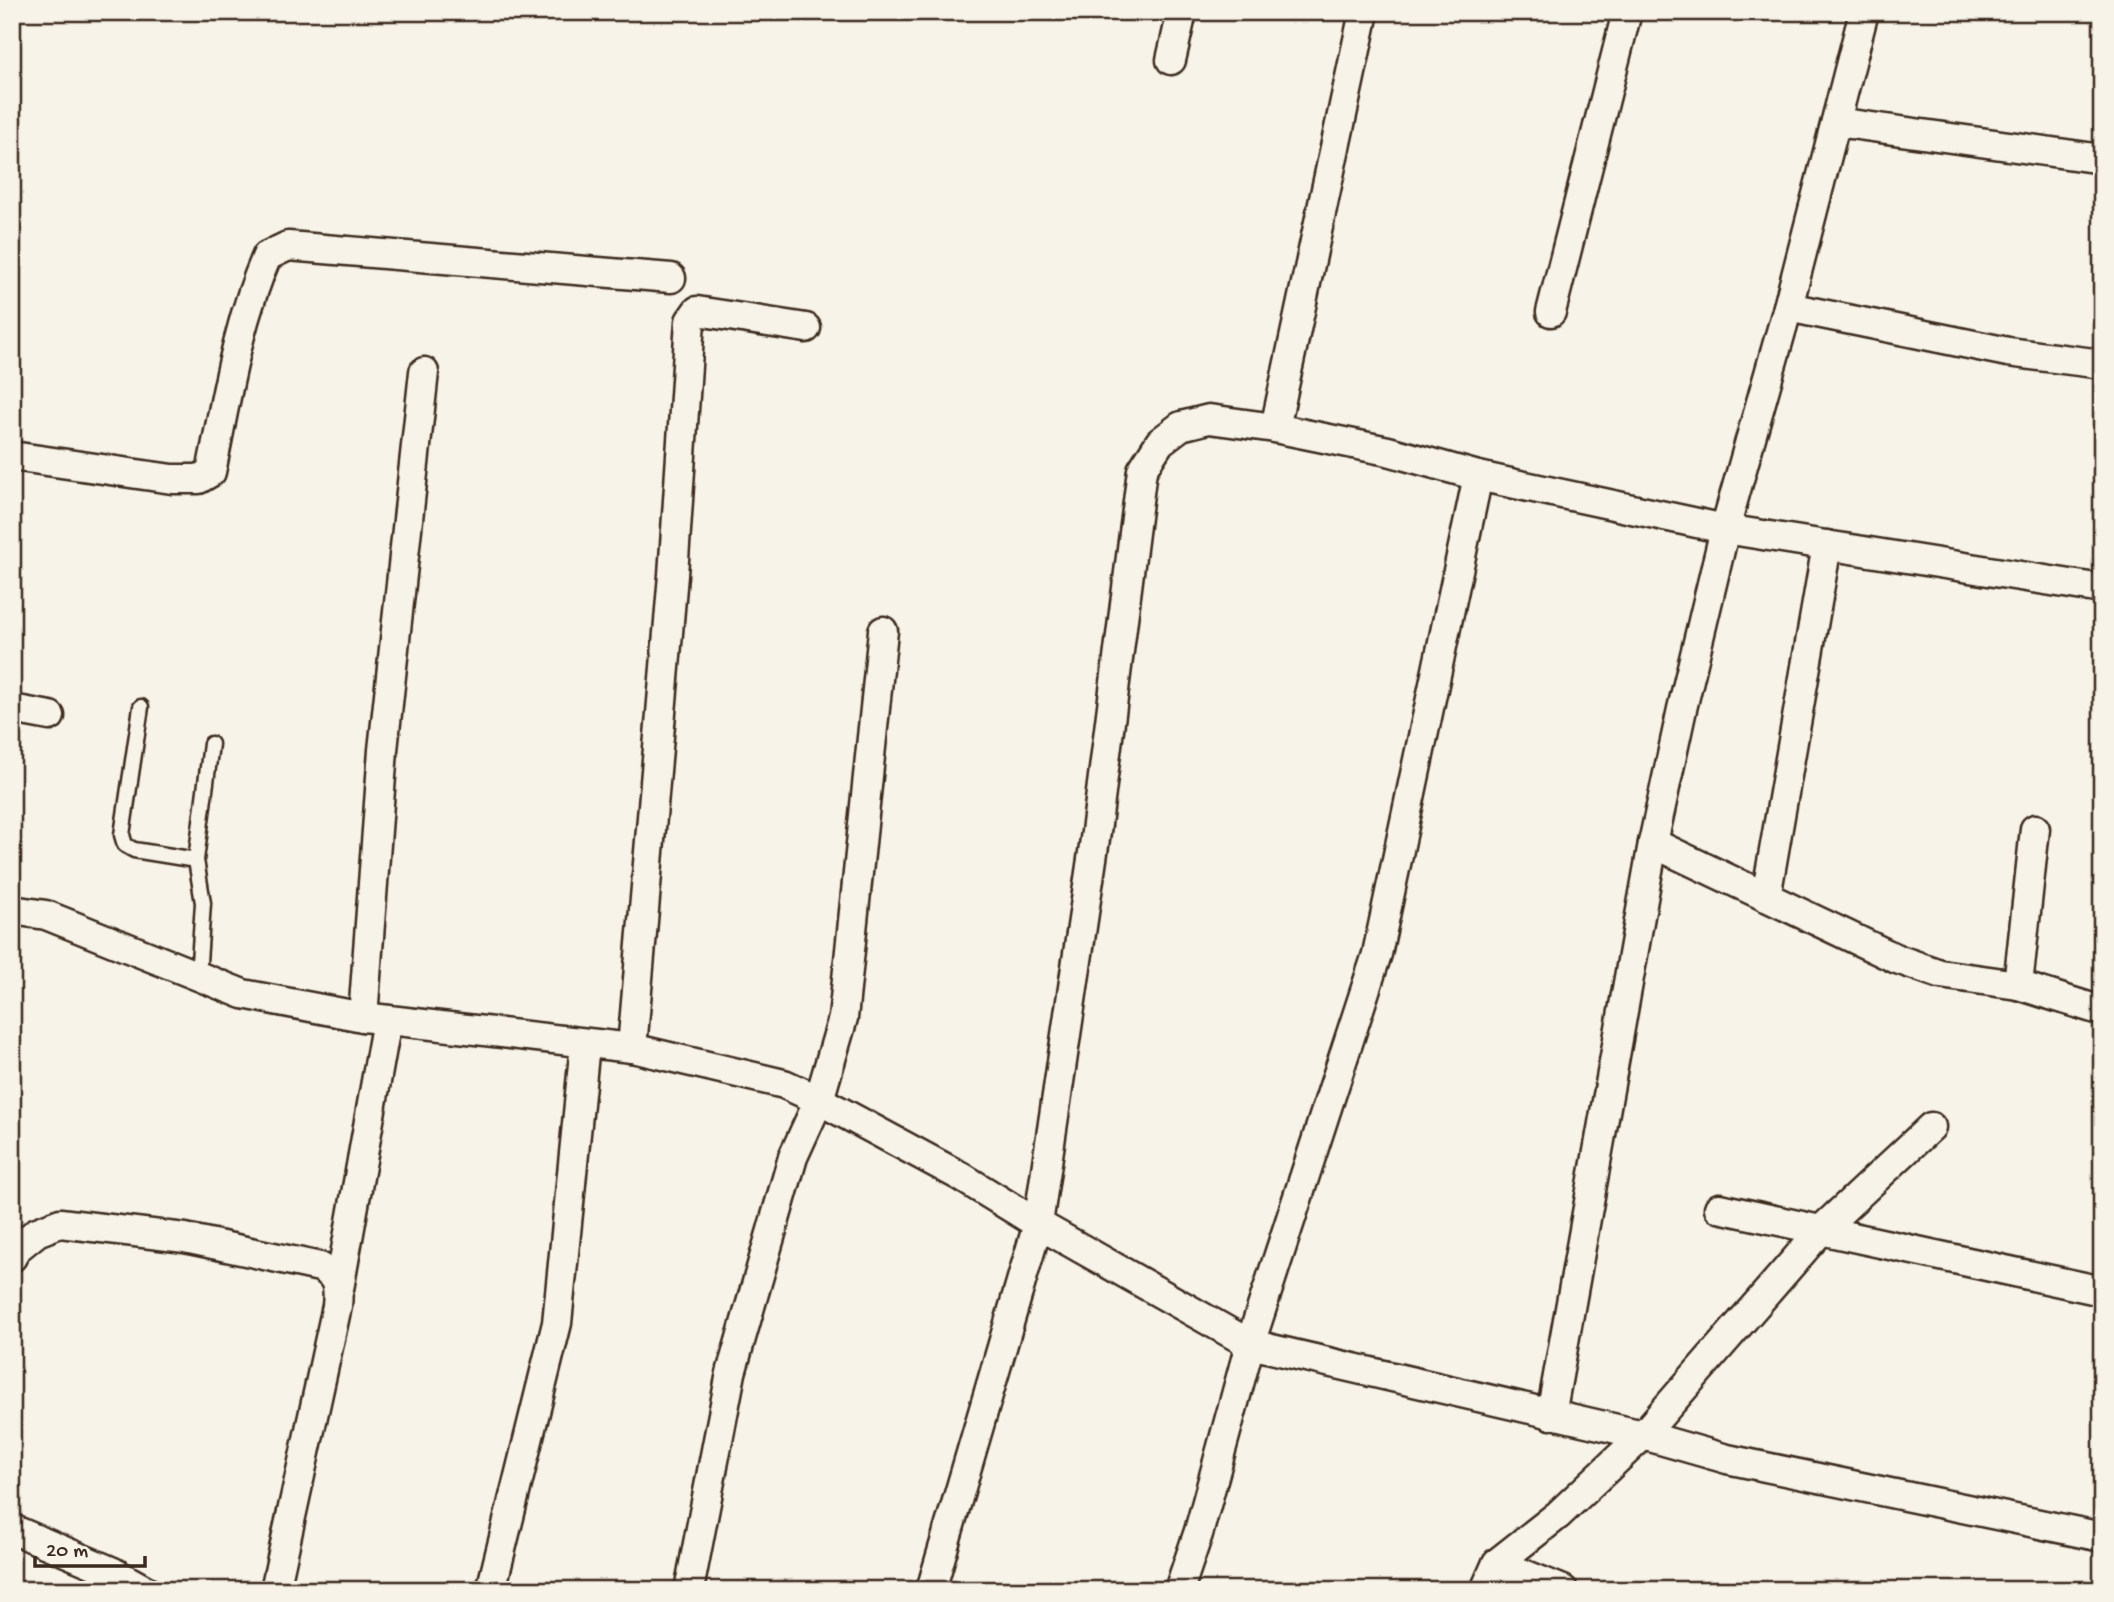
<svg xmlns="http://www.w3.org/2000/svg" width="2114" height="1602" font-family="'Gochi Hand',sans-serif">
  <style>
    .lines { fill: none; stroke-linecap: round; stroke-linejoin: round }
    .lane-casing { stroke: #3b2a1e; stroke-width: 19 }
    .street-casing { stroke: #3b2a1e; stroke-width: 33 }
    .lane { stroke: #f7f3e8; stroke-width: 14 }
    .street { stroke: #f7f3e8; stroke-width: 28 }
  </style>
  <rect width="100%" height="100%" fill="#f7f3e8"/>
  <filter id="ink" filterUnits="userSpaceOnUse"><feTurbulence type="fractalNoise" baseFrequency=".0143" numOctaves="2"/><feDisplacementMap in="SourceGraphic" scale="14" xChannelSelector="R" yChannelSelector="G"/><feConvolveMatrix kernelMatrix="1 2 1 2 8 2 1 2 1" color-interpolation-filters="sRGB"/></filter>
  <g filter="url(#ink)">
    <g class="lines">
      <g class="lane-casing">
        <g id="lane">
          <path d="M141,707L122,835L125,845L134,850L196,860"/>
          <path d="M198,977L203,903L196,860L211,744"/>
        </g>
      </g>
      <g class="street-casing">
        <g id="street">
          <path d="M1171,60L1182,12"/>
          <path d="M1836,122L2102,159"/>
          <path d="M1788,307L2008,352L2102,364"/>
          <path d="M1551,312L1627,12"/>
          <path d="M1275,428L1364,12"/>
          <path d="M12,456L172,479H199L211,472C226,400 237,324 267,256L288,246L671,278"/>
          <path d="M12,709L50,716"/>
          <path d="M1653,843L1897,959L1940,974L2018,985L2102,1011"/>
          <path d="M1766,897L1827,545"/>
          <path d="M12,910L46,915L243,994L363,1017L632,1048L784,1084L819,1100L960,1176L1038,1224L1250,1344L1643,1435L1727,1459L2102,1537"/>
          <path d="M2018,985L2035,829"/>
          <path d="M363,1017L383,750L424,372"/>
          <path d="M632,1048L673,575L690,321L697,311L806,328"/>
          <path d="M1719,1208L2102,1291"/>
          <path d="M12,1257L16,1249L37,1232L60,1223L185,1238L320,1267C338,1276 339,1287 337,1306L275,1590"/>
          <path d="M339,1289L387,1020"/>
          <path d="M1551,1415L1653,843L1682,709L1725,529L1788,307L1864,12"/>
          <path d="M12,1529L113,1572L145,1590"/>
          <path d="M1497,1563L1563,1590"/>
          <path d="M491,1590L557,1323L585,1044"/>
          <path d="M689,1590L731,1373L793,1157L819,1100L843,1018L883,631"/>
          <path d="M931,1590L1038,1224L1096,832L1142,470L1160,442L1181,426L1209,419L1275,428L1388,451L1478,476L1725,529L2102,589"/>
          <path d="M1179,1590L1199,1531L1250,1344L1377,954L1478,476"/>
          <path d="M1485,1590L1497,1563L1558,1515L1643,1435L1822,1229L1931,1127"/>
        </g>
      </g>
      <use href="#lane" class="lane"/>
      <use href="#street" class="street"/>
    </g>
  </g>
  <rect width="2114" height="1602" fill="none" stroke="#f7f3e8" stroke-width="42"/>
  <rect x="21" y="21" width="2072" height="1560" fill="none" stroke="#3b2a1e" stroke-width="2.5" filter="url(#ink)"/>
  <path d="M35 1556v10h110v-10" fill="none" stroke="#3b2a1e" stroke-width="3.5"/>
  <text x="46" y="1556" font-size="21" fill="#3b2a1e" stroke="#f7f3e8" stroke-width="5" paint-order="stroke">20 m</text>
</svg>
